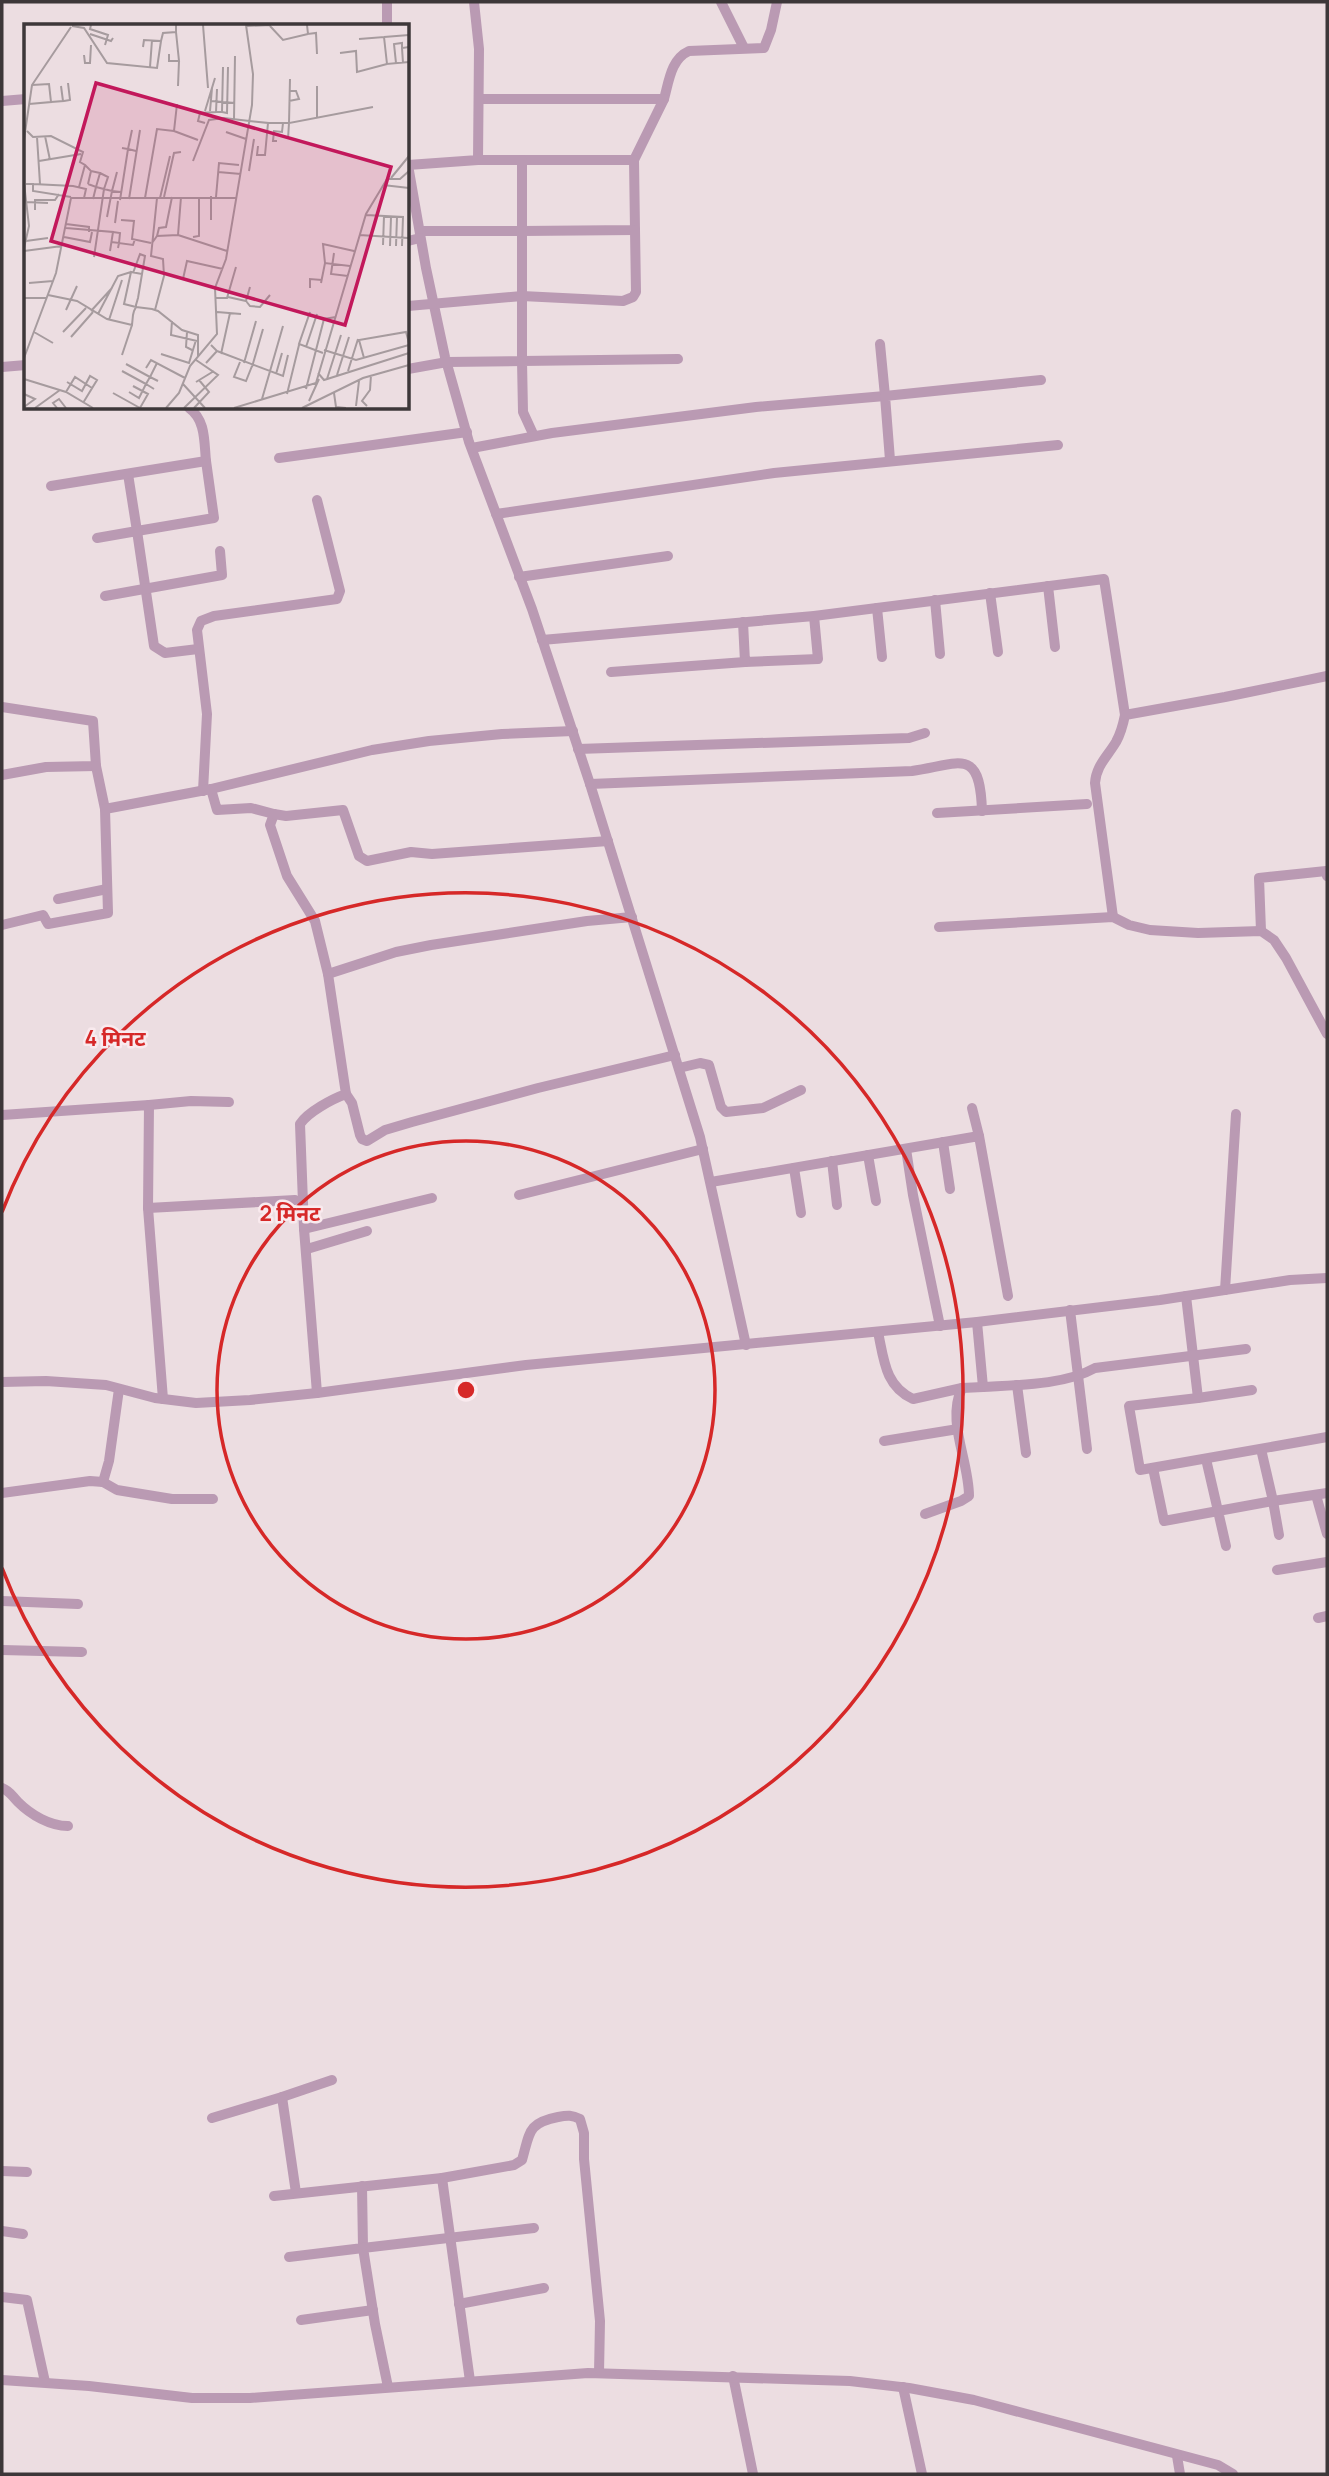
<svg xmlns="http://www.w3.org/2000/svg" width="1329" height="2476" font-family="Manrope,'Noto Sans Devanagari',sans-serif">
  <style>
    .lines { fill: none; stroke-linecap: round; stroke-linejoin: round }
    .minor { stroke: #ba9ab3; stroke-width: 10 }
    .ring { fill: none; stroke: #d62828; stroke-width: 3.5 }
    .inset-road { fill: none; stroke: #a69b9e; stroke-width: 2 }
    .view { fill: #c2185b; fill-opacity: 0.15; stroke: #c2185b; stroke-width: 3.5 }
    .inset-edge { fill: none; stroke: #3d3739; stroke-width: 3.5 }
    .centre { fill: #d62828; stroke: #f9eaee; stroke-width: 3.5 }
    .ring-label { font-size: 21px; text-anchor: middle; font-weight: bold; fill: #d62828; stroke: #f9eaee; stroke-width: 5; stroke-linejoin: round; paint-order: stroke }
  </style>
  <rect width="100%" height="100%" fill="#ecdde1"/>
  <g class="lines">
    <g class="minor">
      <path d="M387,2V26"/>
      <path d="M721,2L744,48"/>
      <path d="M479,99H664C669,81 671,59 689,51L764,48L771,30L777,2"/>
      <path d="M2,101L26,99"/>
      <path d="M478,160H634L664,99"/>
      <path d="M522,160V231L635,230L634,160"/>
      <path d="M408,165L426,268L445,357L469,442L532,609L590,784L700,1137L746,1345"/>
      <path d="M408,165L478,160L479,49L474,2"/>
      <path d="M420,231H522V296L623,301L633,297L636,292L635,230"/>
      <path d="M408,241L420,238"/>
      <path d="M408,306L522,296V361L447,362L408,369"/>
      <path d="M2,367L26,365"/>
      <path d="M534,436L523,412L522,361L678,359"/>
      <path d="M472,448L552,433L756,407L885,396L880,344"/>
      <path d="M279,458L467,432"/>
      <path d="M890,460L885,396L1041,380"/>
      <path d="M128,474L137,531L214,518L206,461"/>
      <path d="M51,486L206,461C204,442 206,420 189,408"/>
      <path d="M496,514L774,473L1058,445"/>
      <path d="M97,538L137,531L154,646L165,653L198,649"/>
      <path d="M519,577L668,556"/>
      <path d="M1048,586L1055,647"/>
      <path d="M990,593L998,652"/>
      <path d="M105,596L222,575L220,551"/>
      <path d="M935,600L940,654"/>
      <path d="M877,608L882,657"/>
      <path d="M743,622L745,662L818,659L814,616"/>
      <path d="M542,640L814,616L1104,579L1125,715"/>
      <path d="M611,672L745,662"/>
      <path d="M2,707L93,721L96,766L46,767L2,775"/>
      <path d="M578,749L909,738L925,733"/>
      <path d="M96,766L105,809"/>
      <path d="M590,784L912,771C960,764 980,746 982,811"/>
      <path d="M211,789L217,810L251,808L274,814L270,825L287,876L315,921L328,974"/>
      <path d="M203,791L207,714L197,630L201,621L214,616L337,599L340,591L317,500"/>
      <path d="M937,813L1087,804"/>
      <path d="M274,814L286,816L343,810L359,856L367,861L411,852L432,854L608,841"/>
      <path d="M58,899L107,889"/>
      <path d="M1113,917L1095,783C1096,766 1107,757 1116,742C1121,733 1123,725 1125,715L1225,697L1327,676"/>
      <path d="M2,925L43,915L48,924L108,913L105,809L211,789L372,750L429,741L502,734L573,731"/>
      <path d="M939,927L1113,917L1129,925L1150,930L1198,933L1261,931L1274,940L1286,958L1327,1034"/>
      <path d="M1261,931L1259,878L1326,871L1327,876"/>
      <path d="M679,1068L700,1063L709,1065L721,1107L726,1112L763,1108L801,1090"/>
      <path d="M346,1094L352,1103L360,1135L362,1139L367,1141L385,1130L412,1122L538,1088L675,1055"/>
      <path d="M149,1105L191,1101L229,1102"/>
      <path d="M972,1108L979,1136"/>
      <path d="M2,1115L149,1105L148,1208L163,1399"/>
      <path d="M943,1142L950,1189"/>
      <path d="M906,1149L913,1195L940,1326"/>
      <path d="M868,1155L876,1201"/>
      <path d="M832,1161L837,1205"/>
      <path d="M794,1168L801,1213"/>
      <path d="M711,1182L979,1136L1008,1296"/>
      <path d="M519,1195L703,1149"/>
      <path d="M148,1208L295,1200"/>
      <path d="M304,1229L432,1198"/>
      <path d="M307,1249L367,1231"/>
      <path d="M1225,1290L1236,1114"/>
      <path d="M1186,1296L1198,1398L1252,1390"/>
      <path d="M1070,1310L1087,1449"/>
      <path d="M878,1332C884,1360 885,1386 913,1399L962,1388L983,1387L977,1322"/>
      <path d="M2,1382L46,1381L106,1385L155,1398L196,1403L250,1400L317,1393L526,1365L977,1322L1160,1300L1290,1280L1327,1278"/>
      <path d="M1017,1385L1026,1453"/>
      <path d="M983,1387C1017,1385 1065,1385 1095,1368L1246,1349"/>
      <path d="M317,1393L304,1229L300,1124C308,1112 332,1099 346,1094L328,974L396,952L431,945L587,921L632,917"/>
      <path d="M1198,1398L1129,1406L1140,1470L1327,1437"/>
      <path d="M884,1441L958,1429"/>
      <path d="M1153,1468L1164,1521L1218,1511L1206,1459"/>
      <path d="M103,1482L109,1461L119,1389"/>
      <path d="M2,1493L90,1481L103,1482L117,1490L172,1499H213"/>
      <path d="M1316,1495L1327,1534"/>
      <path d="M925,1514L961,1501L969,1496C969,1460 946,1421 962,1388"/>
      <path d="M1279,1535L1273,1501L1327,1493"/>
      <path d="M1226,1546L1218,1511L1273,1501L1261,1449"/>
      <path d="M1277,1570L1327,1562"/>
      <path d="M2,1601L78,1604"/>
      <path d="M1318,1618L1327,1616"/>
      <path d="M2,1650L82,1652"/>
      <path d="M2,1788C10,1791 12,1796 18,1802C31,1815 50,1826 68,1826"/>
      <path d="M282,2097L332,2080"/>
      <path d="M212,2118L282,2097L296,2193"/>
      <path d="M2,2171L27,2172"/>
      <path d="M442,2178L514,2165L522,2160C530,2133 527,2123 558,2117C568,2115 572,2115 580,2119L584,2133V2159L600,2321L599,2373"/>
      <path d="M274,2196L442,2178L470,2381"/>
      <path d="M2,2231L23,2234"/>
      <path d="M289,2257L363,2248L362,2186"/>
      <path d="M2,2297L27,2300L45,2382"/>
      <path d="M459,2304L544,2288"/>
      <path d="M301,2320L373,2310"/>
      <path d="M733,2376L753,2474"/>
      <path d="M2,2380L89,2386L192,2398H250L588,2373L850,2381L909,2388L974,2400L1218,2465L1233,2474"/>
      <path d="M388,2387L375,2324L363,2248L534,2228"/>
      <path d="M903,2387L922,2474"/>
      <path d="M1177,2456L1180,2474"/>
    </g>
  </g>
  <g class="ring">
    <circle cx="466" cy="1390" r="249"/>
    <path d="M2 1212A497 497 0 1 1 2 1568"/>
  </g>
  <g transform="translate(24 24)">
    <rect width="385" height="385" fill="#ecdde1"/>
    <path class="inset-road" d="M67,1L66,5L84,11L81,21M179,1L184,64M283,1L284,10L292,9L293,30M48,2L60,4L83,39L133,44L137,17M222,2L247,1M246,2L259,16L284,10M66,10L87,17L89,14M360,13L385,11M335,15L360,13L363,40L385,38M119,23L120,16L137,17L139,9L152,8V1M316,29L332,27L333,48L363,40M145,30V37H155L152,8M60,31L61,39H66L67,21M372,39L370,20L378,19V24M379,39L378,24L385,23M126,43L128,16M154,62L155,37M293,62V94M40,77L46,76L44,59M187,77L211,79M265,77L275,75L272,67H266M27,78L39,77L37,62M5,80L27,78L25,60L8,61M153,80L150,107L174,116M181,87L191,54M186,87L188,64M192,88H198L199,43M198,88L203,89L204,43M210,95L211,32M181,99L174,97L176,89L192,88L193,65M244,99H259L258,108L250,107L249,117H253M259,99H265L266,55M108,106L104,125L112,127M3,107L9,113L27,112L59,128L56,138L61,141L55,163M202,108L222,115M21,112L26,136M13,113L16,160M0,115L8,61L47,3M264,115L265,99L349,83M15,137L57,130M169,137L185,96L200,94L244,99L241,131H233L234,122M61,141L67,147L64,160M225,147L230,115M93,148L88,167L97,168M194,148L217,150M367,154L385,132M0,159L5,202L0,224M2,160H9V167L47,173M9,160L49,162L62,165L60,174M64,160L72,163L76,149L67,147M359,161L385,164M140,173L150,129L157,128M157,173L154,211L203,227M192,173L195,139L215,141M121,174L133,105L150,107M136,174L146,132M69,175L72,163L80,165L84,153L76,149M105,175L116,106M96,176L104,125L98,124M2,178L24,179M11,186V176H31L35,170M342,191L379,193L378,222M97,196L110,197L108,215L127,219M187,196V172M91,199L94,177M42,200L65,203V208M42,204L89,208L86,227M335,211L384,214M133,212L135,204L142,203L148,173M40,213L66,218L68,208M169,213L175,212V173M2,217L24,214M87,218L95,219L96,209L89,208M128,219L133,212L154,211M359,221L360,192M366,222L367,193M372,222L373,193M94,224L95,219L109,221L111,215M0,227L38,222M310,229L307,250L324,252M70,233L80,165L88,167L83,193M301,239L299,220L330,227M109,249L116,230L121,232L118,250M159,255L163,237L199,245M5,259L29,257M297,259L301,239L326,242M286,264V255L298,256M24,271L53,277L83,295L108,301L109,291L110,287L112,283V281L114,274L118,250L107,248L100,280L112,283L128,285L134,287L158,306L174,311V333M204,273L222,277L226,263M0,274H22M191,274H203L212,243M222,277L226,282L236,283L246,271M42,286L53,262M131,286L140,252L139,235L127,232L133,174M67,287L88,264M193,288L217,290M286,288L275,320L299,329M74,290L94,252L107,248M85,296L98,256M148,297L147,311L173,317M10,308L29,319M39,308L62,284M163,308L162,323L168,326M47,313L69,288M282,323L293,290M300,326L332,336L385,321M193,327L259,352L264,331M137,330L165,339L172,316M197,330L206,289M98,331L108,301M0,334L32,249L47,174H212M340,334L335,316L382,308L385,319M216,338L210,353L222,357L228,342M133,339L126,353L134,357M182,339L193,327L187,321M220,339L232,297M102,340L126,353L122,360L130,365M228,343L239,305M122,344L127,336L161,354M98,347L122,360L115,374L105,368M324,347L334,315M294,349L300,356L385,329M252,350L258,329M313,351L325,313M0,355L42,368L69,384M303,355L317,311M43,358L58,367L66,352L73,356L59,379M172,358L190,347M159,360L181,384M282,365L300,295L312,293M42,368L51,353L68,364M89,369L116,384L124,370L109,362M310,369L312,383L322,384M0,370L11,375L0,383M263,370L275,321M238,375L259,302M285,377L295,355M332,382L335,357M343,382L338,377L346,366L347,351M11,384L36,366M33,384L29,379L35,375L42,384M142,384L155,369L166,342L193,310L191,264L202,235L228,81L229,50L222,1M160,384L194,351L172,336M170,384L185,368L175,356M210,384L292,359L342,190L363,155H376L385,147M278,384L339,354L385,341"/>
    <path class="view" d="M72,59L367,143L321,301L27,217Z"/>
    <rect width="385" height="385" class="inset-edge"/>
  </g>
  <circle cx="466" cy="1390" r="10" class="centre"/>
  <g class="ring-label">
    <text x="115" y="1046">4 मिनट</text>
    <text x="290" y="1221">2 मिनट</text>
  </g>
  <rect width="1329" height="2476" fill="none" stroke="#3d3739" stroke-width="7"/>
</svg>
